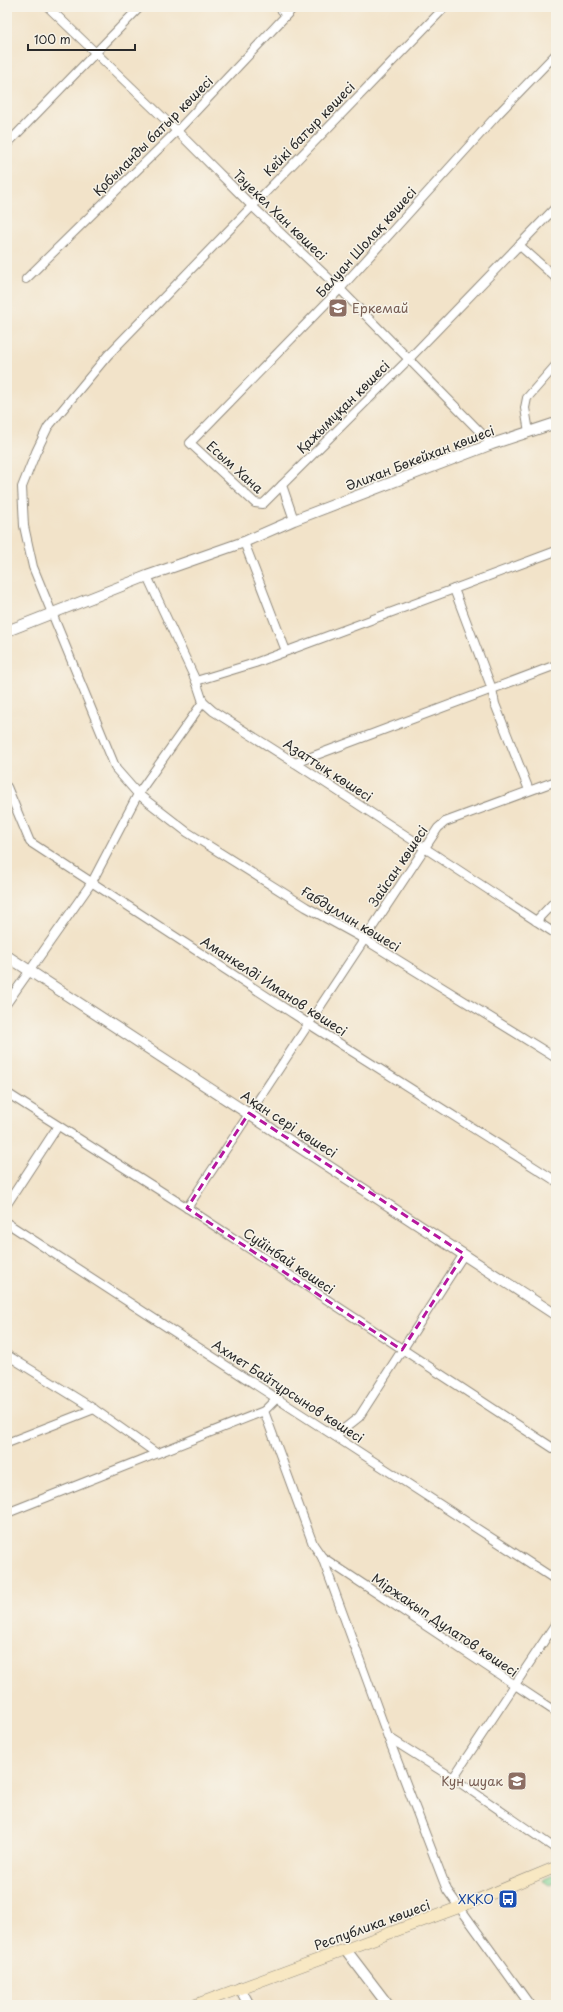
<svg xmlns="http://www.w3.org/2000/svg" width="563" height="2012" font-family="'Playpen Sans',sans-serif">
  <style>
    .green { fill: #80d293; stroke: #567e5f }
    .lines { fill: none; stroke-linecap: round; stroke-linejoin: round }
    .minor-casing { stroke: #8e877a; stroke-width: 10 }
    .tertiary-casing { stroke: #8e877a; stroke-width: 12 }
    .secondary-casing { stroke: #8e877a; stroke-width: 12 }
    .minor { stroke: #fff; stroke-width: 8 }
    .tertiary { stroke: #fff; stroke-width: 10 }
    .secondary { stroke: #f8e8c3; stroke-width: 11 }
    .marked { fill: none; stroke: #b5179e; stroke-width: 3; stroke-dasharray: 8 5; stroke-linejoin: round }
    .labels { text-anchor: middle; stroke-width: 3; stroke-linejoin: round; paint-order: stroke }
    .street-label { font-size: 13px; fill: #2b2b2b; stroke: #f7f3e8 }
    .education-label { font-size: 13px; fill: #785e54; stroke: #f7f3e8; text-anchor: start }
    .transit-label { font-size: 13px; fill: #164399; stroke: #f7f3e8; text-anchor: end }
  </style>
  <rect width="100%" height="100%" fill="#f7f3e8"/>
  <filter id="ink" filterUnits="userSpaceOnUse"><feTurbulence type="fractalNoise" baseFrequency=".025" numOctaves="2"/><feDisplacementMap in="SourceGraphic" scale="8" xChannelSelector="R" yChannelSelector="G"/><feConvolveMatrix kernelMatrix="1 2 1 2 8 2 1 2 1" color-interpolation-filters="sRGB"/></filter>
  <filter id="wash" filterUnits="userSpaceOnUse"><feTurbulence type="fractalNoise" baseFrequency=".012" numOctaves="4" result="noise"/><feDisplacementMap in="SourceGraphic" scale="16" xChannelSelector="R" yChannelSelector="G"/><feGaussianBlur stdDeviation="0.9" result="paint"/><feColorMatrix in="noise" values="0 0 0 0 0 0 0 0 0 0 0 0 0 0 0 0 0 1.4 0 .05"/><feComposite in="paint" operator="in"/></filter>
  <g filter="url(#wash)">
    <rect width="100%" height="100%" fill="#f2e3c9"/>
    <path class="green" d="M556,1874V1882L549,1885L542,1880Z"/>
  </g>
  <g filter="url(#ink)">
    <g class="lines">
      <g class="minor-casing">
        <g id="minor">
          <path d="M48,7L177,131L252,206L340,289L492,444"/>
          <path d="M279,7L286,15"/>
          <path d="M445,7L108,355L48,427L36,452L22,487L24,526L33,567L116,769L138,794L187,832L306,907L364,939L556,1058"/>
          <path d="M7,144L140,7"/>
          <path d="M519,245L556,278"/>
          <path d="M26,279L177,131L294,7"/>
          <path d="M529,432L525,408L527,398L556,365"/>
          <path d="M282,485L263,504L255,503L190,443L340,289L499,113L556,54"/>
          <path d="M294,520L282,485L409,359L556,207"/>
          <path d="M244,542L286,651"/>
          <path d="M147,576L196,681L203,702L213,711L295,763L556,934"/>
          <path d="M454,589L492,689L495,704L529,790"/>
          <path d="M196,681L255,663L556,551"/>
          <path d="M295,763L556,665"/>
          <path d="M7,787L30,842L309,1024L556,1181"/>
          <path d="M536,921L556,900"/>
          <path d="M7,1003L92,882L138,794L203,702"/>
          <path d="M7,1093L192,1211L556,1450"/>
          <path d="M7,1204L58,1126"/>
          <path d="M187,1208L438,828L445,822L556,781"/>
          <path d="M7,1223L556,1580"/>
          <path d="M7,1355L94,1409L156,1453"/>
          <path d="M277,1398L264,1411L313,1544L322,1557L388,1737L447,1890L530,2005"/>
          <path d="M335,1436L359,1417L464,1254"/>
          <path d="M7,1443L94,1409"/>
          <path d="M7,1513L264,1411"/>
          <path d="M322,1557L556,1712"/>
          <path d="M388,1737L453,1778L556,1849"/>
          <path d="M453,1778L556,1623"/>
        </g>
      </g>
      <g class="tertiary-casing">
        <g id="tertiary">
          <path d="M7,631L147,576L244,542L294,520L492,444L556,423"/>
          <path d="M7,956L556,1315"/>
          <path d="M346,1950L388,2005"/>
          <path d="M240,1988L249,2005"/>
        </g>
      </g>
      <g class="secondary-casing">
        <path id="secondary" d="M195,2005L460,1907L556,1867"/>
      </g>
      <use href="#minor" class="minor"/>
      <use href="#tertiary" class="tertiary"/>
      <use href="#secondary" class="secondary"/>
    </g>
  </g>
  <path class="marked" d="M249,1113L464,1254L402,1350L187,1208Z"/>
  <defs>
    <g id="school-square" transform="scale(1)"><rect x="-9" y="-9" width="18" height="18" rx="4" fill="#8d6e63" stroke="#f7f3e8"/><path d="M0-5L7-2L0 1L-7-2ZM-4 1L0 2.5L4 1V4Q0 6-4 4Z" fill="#fff"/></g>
    <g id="bus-square" transform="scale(1)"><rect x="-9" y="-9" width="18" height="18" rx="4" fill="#1a4fb4" stroke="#f7f3e8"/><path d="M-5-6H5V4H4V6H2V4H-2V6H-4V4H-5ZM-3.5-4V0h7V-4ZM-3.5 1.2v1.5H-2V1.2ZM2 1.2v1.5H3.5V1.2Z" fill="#fff"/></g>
  </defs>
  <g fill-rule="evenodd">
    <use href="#school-square" x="338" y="308"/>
    <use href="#school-square" x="517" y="1781"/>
    <use href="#bus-square" x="508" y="1899"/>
  </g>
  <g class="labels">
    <g class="street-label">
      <text transform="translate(309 129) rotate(-46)" y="5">Кейкі батыр көшесі</text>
      <text transform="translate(153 136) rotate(-45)" y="5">Қобыланды батыр көшесі</text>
      <text transform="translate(280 215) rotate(44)" y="5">Тәуекел Хан көшесі</text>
      <text transform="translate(366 242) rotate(-48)" y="5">Балуан Шолақ көшесі</text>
      <text transform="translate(343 407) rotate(-45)" y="5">Қажымұқан көшесі</text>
      <text transform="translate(420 458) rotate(-21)" y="5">Әлихан Бөкейхан көшесі</text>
      <text transform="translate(235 467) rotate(42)" y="5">Есым Хана</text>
      <text transform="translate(328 770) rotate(33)" y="5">Азаттық көшесі</text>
      <text transform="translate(398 866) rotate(-56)" y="5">Зайсан көшесі</text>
      <text transform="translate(351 919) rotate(31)" y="5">Ғабдуллин көшесі</text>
      <text transform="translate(274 986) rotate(33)" y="5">Аманкелді Иманов көшесі</text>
      <text transform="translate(289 1124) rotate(33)" y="5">Ақан сері көшесі</text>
      <text transform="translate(289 1261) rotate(34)" y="5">Суйінбай көшесі</text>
      <text transform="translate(288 1391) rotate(33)" y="5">Ахмет Байтұрсынов көшесі</text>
      <text transform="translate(445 1625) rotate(34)" y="5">Міржақып Дулатов көшесі</text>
      <text transform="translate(372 1925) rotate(-20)" y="5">Республика көшесі</text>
    </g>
    <g class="education-label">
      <text x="352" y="313">Еркемай</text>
      <text x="503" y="1786" text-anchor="end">Кун шуак</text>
    </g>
    <g class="transit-label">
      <text x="494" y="1904">ХҚКО</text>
    </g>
  </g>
  <rect width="563" height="2012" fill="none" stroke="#f7f3e8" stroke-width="24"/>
  <path d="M28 44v6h107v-6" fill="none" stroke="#2b2b2b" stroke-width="2"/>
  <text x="34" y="44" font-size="12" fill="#2b2b2b" stroke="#f7f3e8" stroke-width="3" paint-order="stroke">100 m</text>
</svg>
